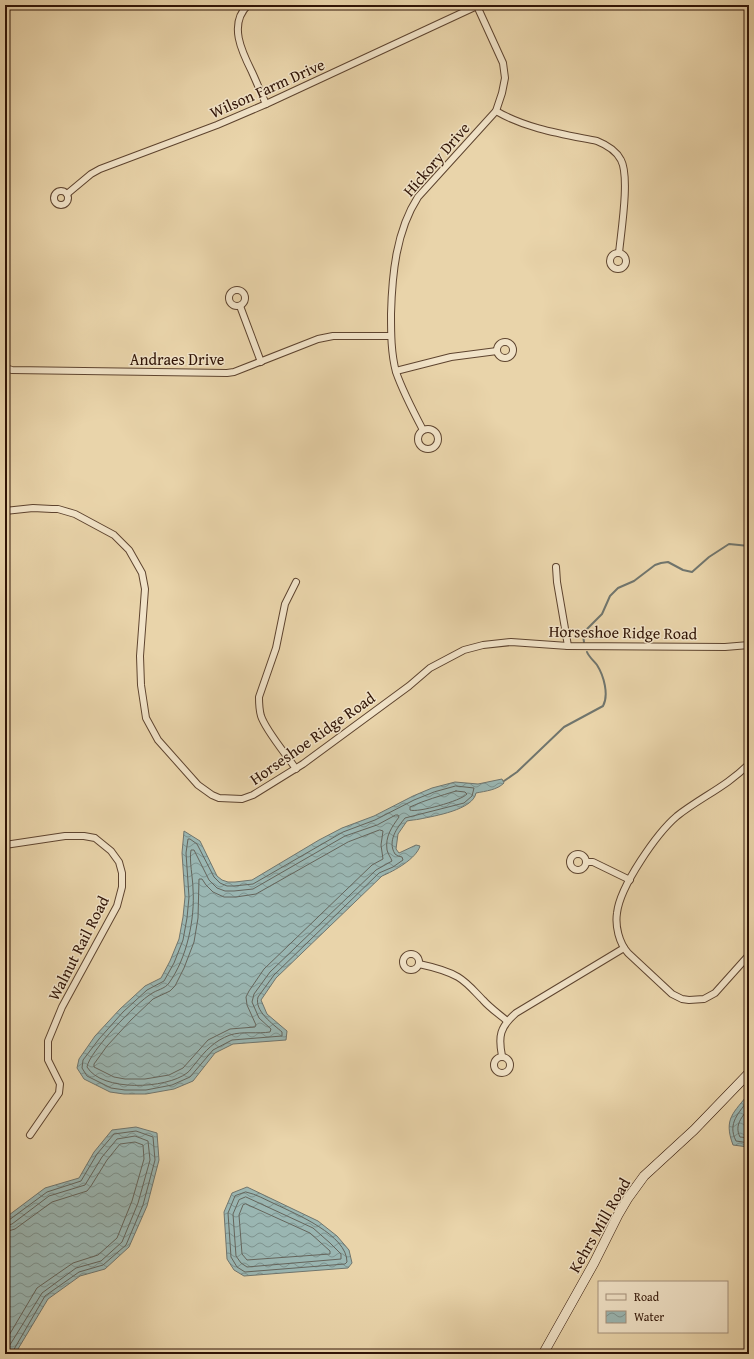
<svg xmlns="http://www.w3.org/2000/svg" width="754" height="1359" font-family="'Gentium Book Plus',serif">
  <style>
    .water { fill: url(#water-waves); stroke: #70756d }
    .lines { fill: none; stroke-linecap: round; stroke-linejoin: round }
    .shore { stroke: #65655c; stroke-width: 1 }
    .stream { stroke: #70756d; stroke-width: 2 }
    .minor-casing { stroke: #5e442f; stroke-width: 8 }
    .secondary-casing { stroke: #301406; stroke-width: 10 }
    .minor { stroke: #f1e3c8; stroke-width: 6 }
    .secondary { stroke: #f1e3c8; stroke-width: 9 }
    .labels { text-anchor: middle; stroke-width: 3; stroke-linejoin: round; paint-order: stroke }
    .street-label { font-size: 16px; fill: #301406; stroke: #f1e3c8 }
  </style>
  <defs>
    <pattern id="water-waves" width="16" height="10" patternUnits="userSpaceOnUse"><rect width="16" height="10" fill="#9ab6b2"/><path d="M0 5q4-4 8 0t8 0" fill="none" stroke="#7e938f"/></pattern>
  </defs>
  <rect width="100%" height="100%" fill="#e9d4aa"/>
  <filter id="stains"><feTurbulence type="fractalNoise" baseFrequency=".005" numOctaves="4"/><feColorMatrix values="0 0 0 0 .2 0 0 0 0 .09 0 0 0 0 .02 0 0 0 .5 -.17"/></filter>
  <radialGradient id="worn" r=".72"><stop offset=".6" stop-color="#630" stop-opacity="0"/><stop offset="1" stop-color="#630" stop-opacity=".3"/></radialGradient>
  <g class="water">
    <path d="M502,779L504,783C497,790 486,791 476,793C473,810 434,816 420,819C415,820 411,820 407,821L398,834L396,849L399,853L416,845L420,846C416,859 394,871 382,876L276,978L261,1000L267,1014L287,1031L286,1040L233,1044L215,1053L193,1081L174,1089L146,1094H124L110,1092L84,1079L77,1068L79,1059L95,1036L120,1009L145,986L161,978L170,961L179,939L183,917L185,897L182,853L184,831L200,841L217,876L222,880L228,882H235L252,880L319,840L342,828L374,816L413,796L432,788L455,782L478,784Z"/>
    <path d="M749,1093V1147H748L733,1145C723,1118 734,1113 749,1093Z"/>
    <path d="M136,1127L157,1133L159,1160L147,1206L129,1247L105,1269L80,1276L48,1299L15,1354H5V1218L45,1188L79,1178L94,1152L112,1130Z"/>
    <path d="M247,1187L318,1221L337,1236L349,1250L352,1263L348,1268L244,1276L234,1270L227,1259L224,1212L232,1193Z"/>
  </g>
  <g class="lines">
    <g class="shore">
      <path d="M456,786L474,788L472,796L464,803L405,818C397,828 387,841 395,854L398,856L402,857L403,860L393,867L379,873L274,975L258,997C254,1011 273,1024 282,1032V1036L232,1040L213,1050L190,1077L172,1085L146,1090H125L111,1088L87,1076L82,1068L83,1060L99,1039L123,1012L147,990L164,981L174,963L183,940L187,918L189,897L186,853L188,839H190L197,844L214,877L220,883L227,886H234L253,884L343,832L375,820L414,800L434,792Z"/>
      <path d="M456,791L465,792L467,794C461,801 417,813 410,810V807C425,800 440,796 456,791Z"/>
      <path d="M396,815H398L399,817C392,827 385,836 387,850C388,854 391,858 392,861L376,870L270,972L254,994L252,1002L259,1018L271,1029L270,1032C258,1034 242,1031 230,1035C214,1041 205,1051 195,1064C192,1067 190,1071 187,1073C166,1089 102,1092 87,1067C89,1052 137,1002 151,994C156,990 165,989 169,983C187,958 195,919 193,889C193,879 189,860 191,850H194L209,880L217,888L225,891H234L253,889L345,836L377,825Z"/>
      <path d="M380,830L383,831L381,845L383,859L372,865L264,969L249,991L246,997L247,1005L256,1025L255,1027L230,1029L208,1040L183,1068L169,1075L145,1079H125L114,1077L94,1067V1064L107,1046L131,1020L153,999L170,991L175,986L184,968L194,942L198,918L199,879H202L206,885L213,892L224,897H236L256,894L348,842Z"/>
      <path d="M749,1099C739,1113 727,1123 736,1141L749,1143"/>
      <path d="M749,1108C742,1117 734,1125 740,1137L749,1138"/>
      <path d="M246,1192C256,1194 266,1200 275,1204C296,1214 347,1235 347,1262L345,1264L245,1272L237,1267L231,1257L228,1213L235,1196Z"/>
      <path d="M246,1197L313,1228L330,1243L341,1254V1259L247,1267L241,1263L236,1256L233,1214L239,1200Z"/>
      <path d="M246,1204L310,1233L330,1251V1254L247,1260L242,1254L239,1215L243,1205Z"/>
      <path d="M5,1221L9,1220L47,1192L81,1181L97,1154L114,1134L136,1131L153,1137L155,1160L143,1205L126,1245L103,1265L79,1272L45,1296L13,1351L12,1354"/>
      <path d="M5,1226L12,1224L49,1196L85,1185L102,1157L117,1139L135,1136L148,1141L150,1160L138,1203L122,1242L101,1261L76,1268L42,1293L8,1348L7,1354"/>
      <path d="M5,1232L15,1229L52,1202L87,1191L91,1186L107,1160L120,1144L135,1142L143,1145L144,1159L132,1201L117,1238L98,1255L73,1263L37,1288L5,1342"/>
    </g>
    <g class="stream">
      <path d="M584,642L583,636L585,631L602,614L610,596L618,588L634,581L655,565L661,563L668,562L683,570L692,572L709,557L729,544L749,546"/>
      <path d="M504,781L517,772L564,727L603,706C609,695 604,676 597,665C594,661 589,657 587,652"/>
    </g>
    <g class="minor-casing">
      <g id="minor">
        <path d="M248,5C228,24 242,52 252,72C257,83 261,93 266,104"/>
        <path d="M618,5L622,6L627,5"/>
        <path d="M496,111C527,129 562,134 597,141C607,145 616,150 621,160C630,177 621,232 619,253"/>
        <circle cx="61" cy="198" r="7"/>
        <path d="M67,194L91,174L100,169L217,125L266,104L479,5"/>
        <circle cx="618" cy="261" r="8"/>
        <circle cx="237" cy="298" r="8"/>
        <path d="M240,306L261,362"/>
        <circle cx="505" cy="350" r="8"/>
        <path d="M5,368L12,370L227,373L234,372L318,339L333,336H391"/>
        <path d="M396,371L451,357L497,351"/>
        <circle cx="428" cy="439" r="10"/>
        <path d="M423,430C413,411 403,392 396,372C391,353 391,333 391,314C392,275 396,231 418,197L496,111L502,93L505,78L503,63L477,6"/>
        <path d="M5,511L33,508L52,509H58L75,514L114,535L129,550L142,573L145,589L140,656L141,685L146,718L158,740L198,785L212,795L219,798L242,799L253,795L303,764L409,686L430,668L464,650L483,645L511,642L568,646L725,647L749,645"/>
        <path d="M556,567L557,582L568,646"/>
        <path d="M749,764C726,787 701,797 677,816C657,833 620,886 617,913C615,926 619,943 628,953L672,994L682,999L689,1000L704,999L715,993L749,955"/>
        <path d="M296,769C286,754 266,731 261,716C259,709 259,703 259,697L276,648L285,604L296,582"/>
        <path d="M5,845L65,836H84L95,838L111,851L119,862L122,873V887L117,906L62,1007L48,1041V1060L60,1084L59,1093L30,1135"/>
        <circle cx="578" cy="862" r="8"/>
        <path d="M586,862H593L630,880"/>
        <circle cx="411" cy="962" r="8"/>
        <path d="M419,964C433,967 446,970 458,977C468,983 475,992 483,1000C490,1008 499,1014 507,1021"/>
        <path d="M502,1056C498,1036 500,1027 516,1013L624,948"/>
        <circle cx="502" cy="1065" r="8"/>
      </g>
    </g>
    <g class="secondary-casing">
      <path id="secondary" d="M543,1354L594,1263L618,1215L628,1198L644,1176L694,1130L749,1073"/>
    </g>
    <use href="#minor" class="minor"/>
    <use href="#secondary" class="secondary"/>
  </g>
  <g class="labels">
    <g class="street-label">
      <text transform="translate(267 88) rotate(-24)" y="6">Wilson Farm Drive</text>
      <text transform="translate(436 159) rotate(-49)" y="6">Hickory Drive</text>
      <text x="177" y="365">Andraes Drive</text>
      <text transform="translate(623 632) rotate(1)" y="6">Horseshoe Ridge Road</text>
      <text transform="translate(312 738) rotate(-35)" y="6">Horseshoe Ridge Road</text>
      <text transform="translate(78 948) rotate(-63)" y="6">Walnut Rail Road</text>
      <text transform="translate(599 1225) rotate(-60)" y="6">Kehrs Mill Road</text>
    </g>
  </g>
  <rect width="754" height="1359" fill="none" stroke="#e9d4aa" stroke-width="20"/>
  <rect x="6" y="6" width="742" height="1347" fill="none" stroke="#301406" stroke-width="2"/>
  <rect x="10" y="10" width="734" height="1339" fill="none" stroke="#301406"/>
  <rect x="598" y="1281" width="130" height="52" fill="#f1e3c8" stroke="#a4907a"/>
  <rect x="606" y="1294" width="20" height="6" fill="#f1e3c8" stroke="#a4907a"/>
  <text x="634" y="1301" font-size="12" fill="#301406">Road</text>
  <rect x="606" y="1311" width="20" height="12" fill="url(#water-waves)" stroke="#a4907a"/>
  <text x="634" y="1321" font-size="12" fill="#301406">Water</text>
  <rect width="100%" height="100%" filter="url(#stains)"/>
  <rect width="100%" height="100%" fill="url(#worn)"/>
</svg>
